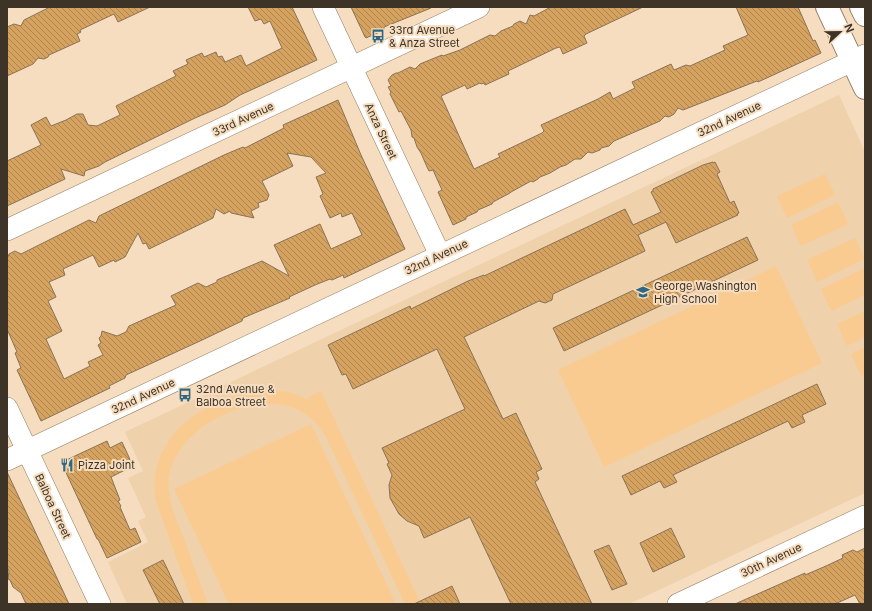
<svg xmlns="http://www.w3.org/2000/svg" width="872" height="611" font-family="Inter,sans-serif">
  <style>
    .built { fill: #efd1ac }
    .grass { fill: #f9cb91 }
    .building { fill: url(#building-back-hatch); stroke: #897357; fill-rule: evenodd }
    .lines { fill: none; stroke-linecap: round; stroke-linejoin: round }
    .minor-casing { stroke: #947d61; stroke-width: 22 }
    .major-casing { stroke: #947d61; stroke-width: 24 }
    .minor { stroke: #fff; stroke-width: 21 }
    .major { stroke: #fff; stroke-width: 22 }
    .labels { text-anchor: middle; stroke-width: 4; stroke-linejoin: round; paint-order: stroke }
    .poi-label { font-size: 11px; fill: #3d3327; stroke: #f6ddbf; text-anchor: start }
    .street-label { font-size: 11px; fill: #3d3327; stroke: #f6ddbf }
  </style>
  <defs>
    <pattern id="building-back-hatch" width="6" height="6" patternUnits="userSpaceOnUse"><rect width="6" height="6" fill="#d5a25f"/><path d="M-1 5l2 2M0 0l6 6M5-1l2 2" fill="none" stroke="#ae854e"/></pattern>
  </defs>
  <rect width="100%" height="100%" fill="#f6ddbf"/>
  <path class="built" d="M839,95L865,152V493L629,604H127L108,562L148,542L138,521L146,517L128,478L143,471L125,432Z"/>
  <g class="grass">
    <path d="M825,174L835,195L787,218L777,196Z"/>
    <path d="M838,202L848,224L801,246L791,225Z"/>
    <path d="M855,238L865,259L817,282L807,260Z"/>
    <path d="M776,266L822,363L604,467L558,370Z"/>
    <path d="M865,268V295L831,311L821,289Z"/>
    <path d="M865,311V337L847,346L837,324Z"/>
    <path d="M865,347V374L861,376L851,354Z"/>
    <path d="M271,390L290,392L308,400V397L321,391L421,604H405L328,441C320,424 306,411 288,406C243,394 176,430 169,477C166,499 177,521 185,541C192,562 200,583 208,604H193L155,499C154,487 154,475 158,463C172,417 226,392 271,390Z"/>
    <path d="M311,424L396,604H229L174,489Z"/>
  </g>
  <g class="building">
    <path d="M50,7H150L118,22L114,14L80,30L81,32L77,34L80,41L49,55L48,57L44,59L38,58L33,64L7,76V27L14,24L21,26L24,20Z"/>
    <path d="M248,7H292L317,60L240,95L225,105L195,118L105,162L99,166L85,171L84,176L61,169L65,179L7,206V161L41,145L31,125L46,117L51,126L66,120L77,114H83L88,125L97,126L120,115L116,106L176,76L173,71L188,64L186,60L202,53L204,57L216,52L218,57L222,56L225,62L241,55L246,66L282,48L270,21L264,24L261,19L255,21Z"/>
    <path d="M351,7H431V8L384,27V30L366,38L365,37Z"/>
    <path d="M551,7H643L586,34L584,36L587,43L563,54L560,47L556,48L508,71L509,74L485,85L484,83L481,84L480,83L467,89L465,85L441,96L474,169L500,157L498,154L542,133L544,131L541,125L598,99L610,92L613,99L635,88L632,82L671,64L674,70L686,65L690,66L725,50L723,46L748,35L736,7H798L813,41L815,40L821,53L758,82L757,81L683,110L678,108L674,114L669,117L665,116L660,121L614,141L609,146L601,148L600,150L592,153L588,152L581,159H575L566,165L560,167L550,173L540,177L538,179L533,182L531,181L511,192L510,193L493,202L492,204L478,210L477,212L466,217V219L453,225L438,192L442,190L433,170L429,171L427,167L421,153L417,147L414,138L412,137L411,130L401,111L399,112L390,94L391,92L388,87L391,86L388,80L392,75L396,73H398L410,67L415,69L420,64L442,55L443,56L460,50L490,35L495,36L501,31L513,26L514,24L520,21L526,24L530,15L534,16Z"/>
    <path d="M338,100L361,155L405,249L344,278L343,275L332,280L330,279L315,285L289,297L290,298L243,318L242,321L200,341L126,375L125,378L109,386L110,388L41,421L17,370L21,368L15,353L17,352L7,329V259L9,254L15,251L21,254L89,220L96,223L99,216L224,155L243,147L245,148L284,128L283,125ZM287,153L311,157L326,173L316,177L323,194L320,196L330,218L341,213L342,217L352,213L362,235L331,249L320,224L274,245L289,276L262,261L217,280V282L206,287L198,283L171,296L176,305L129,326L126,332L117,336L102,331L101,336L99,338L101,343L98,345L103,355L88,362L90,366L64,379L46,339L62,331L48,301L56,297L49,282L65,275L63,269L93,255L99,267L114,260L115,262L125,257L138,233L143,244L146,243L149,249L213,218L216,209L224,214L230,211L231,213L254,218L251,211L259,207L258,203L267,200L269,195L262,181L293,166Z"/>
    <path d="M713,163L715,162L720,172L717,174L730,203L734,201L739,213L737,214L738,215L676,243L666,222L638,235L645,251L553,294L552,300L545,303L539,301L464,337L503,419L516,413L542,469L536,472L539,479L535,482L592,604H511L470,517L424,538L419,526L407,521L399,514L390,498L389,485L392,475L387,464L389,463L382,448L465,409L437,349L353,389L346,374L342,375L328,345L410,306L411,309L468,281L484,275V276L625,209L633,225L661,212L651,192L653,191V189L703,165L713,162Z"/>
    <path d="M747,237L758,260L564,351L553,328Z"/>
    <path d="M817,384L826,404L802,415L805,422L792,428L788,421L673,475L677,482L664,488L660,481L631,495L622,476Z"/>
    <path d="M107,441L110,448L122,442L133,466L111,477L120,500L118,501L121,506L120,507L130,530L135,528L141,542L107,558L98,539H97L62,464V462Z"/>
    <path d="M7,472L49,561L69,604H26L21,593L13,587L10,580L8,579L9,571L7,567Z"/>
    <path d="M671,528L685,557L653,572L640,543Z"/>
    <path d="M609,545L627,584L612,590L594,551Z"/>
    <path d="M865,548V604H860L855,595L835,604H735L805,573V575L826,566L843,558L842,555L853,550L857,552Z"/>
    <path d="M163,560L184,604H160L143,570Z"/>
    <path d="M452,586L460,604H414Z"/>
  </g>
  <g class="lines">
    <g class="minor-casing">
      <g id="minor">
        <path d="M323,7L440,255"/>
        <path d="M7,230L479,7"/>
        <path d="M7,408L100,604"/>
        <path d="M7,460L865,55"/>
        <path d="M678,604L865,516"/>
      </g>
    </g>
    <g class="major-casing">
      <g id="major">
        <path d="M827,7L865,88"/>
        <path d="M861,7L865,15"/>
      </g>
    </g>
    <use href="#minor" class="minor"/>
    <use href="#major" class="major"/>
  </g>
  <defs>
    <g id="bus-bare" transform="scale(1.08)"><path d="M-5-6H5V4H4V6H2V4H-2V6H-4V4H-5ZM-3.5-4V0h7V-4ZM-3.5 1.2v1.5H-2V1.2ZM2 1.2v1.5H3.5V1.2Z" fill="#316782" stroke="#f6ddbf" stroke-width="2.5" paint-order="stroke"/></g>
    <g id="school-bare" transform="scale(1.08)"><path d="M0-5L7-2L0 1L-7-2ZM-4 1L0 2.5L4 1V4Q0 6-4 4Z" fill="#316782" stroke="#f6ddbf" stroke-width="2.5" paint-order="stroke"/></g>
    <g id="restaurant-bare" transform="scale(1.08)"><path d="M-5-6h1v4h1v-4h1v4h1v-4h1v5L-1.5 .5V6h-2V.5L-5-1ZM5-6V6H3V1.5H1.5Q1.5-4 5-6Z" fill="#316782" stroke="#f6ddbf" stroke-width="2.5" paint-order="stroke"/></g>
  </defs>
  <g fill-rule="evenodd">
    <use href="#bus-bare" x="378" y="36"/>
    <use href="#school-bare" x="643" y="292"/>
    <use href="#bus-bare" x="185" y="395"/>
    <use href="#restaurant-bare" x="67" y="465"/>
  </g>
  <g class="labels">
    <g class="poi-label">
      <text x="389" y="34">33rd Avenue<tspan x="389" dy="13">&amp; Anza Street</tspan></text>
      <text x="654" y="290">George Washington<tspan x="654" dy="13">High School</tspan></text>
      <text x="196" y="393">32nd Avenue &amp;<tspan x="196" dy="13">Balboa Street</tspan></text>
      <text x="78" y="469">Pizza Joint</text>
    </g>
    <g class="street-label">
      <text transform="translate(243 119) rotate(-25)" y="4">33rd Avenue</text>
      <text transform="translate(729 119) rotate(-25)" y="4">32nd Avenue</text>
      <text transform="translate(381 131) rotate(65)" y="4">Anza Street</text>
      <text transform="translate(436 257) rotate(-25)" y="4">32nd Avenue</text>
      <text transform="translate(143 396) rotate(-25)" y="4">32nd Avenue</text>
      <text transform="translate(53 506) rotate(65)" y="4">Balboa Street</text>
      <text transform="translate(771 560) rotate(-25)" y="4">30th Avenue</text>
    </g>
  </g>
  <rect width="872" height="611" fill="none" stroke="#3d3327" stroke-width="16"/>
  <g transform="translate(840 32) rotate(68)" stroke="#f6ddbf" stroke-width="3" paint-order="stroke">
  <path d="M0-3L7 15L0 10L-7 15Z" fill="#3d3327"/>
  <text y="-6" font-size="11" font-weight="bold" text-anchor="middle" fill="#3d3327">N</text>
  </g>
</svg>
